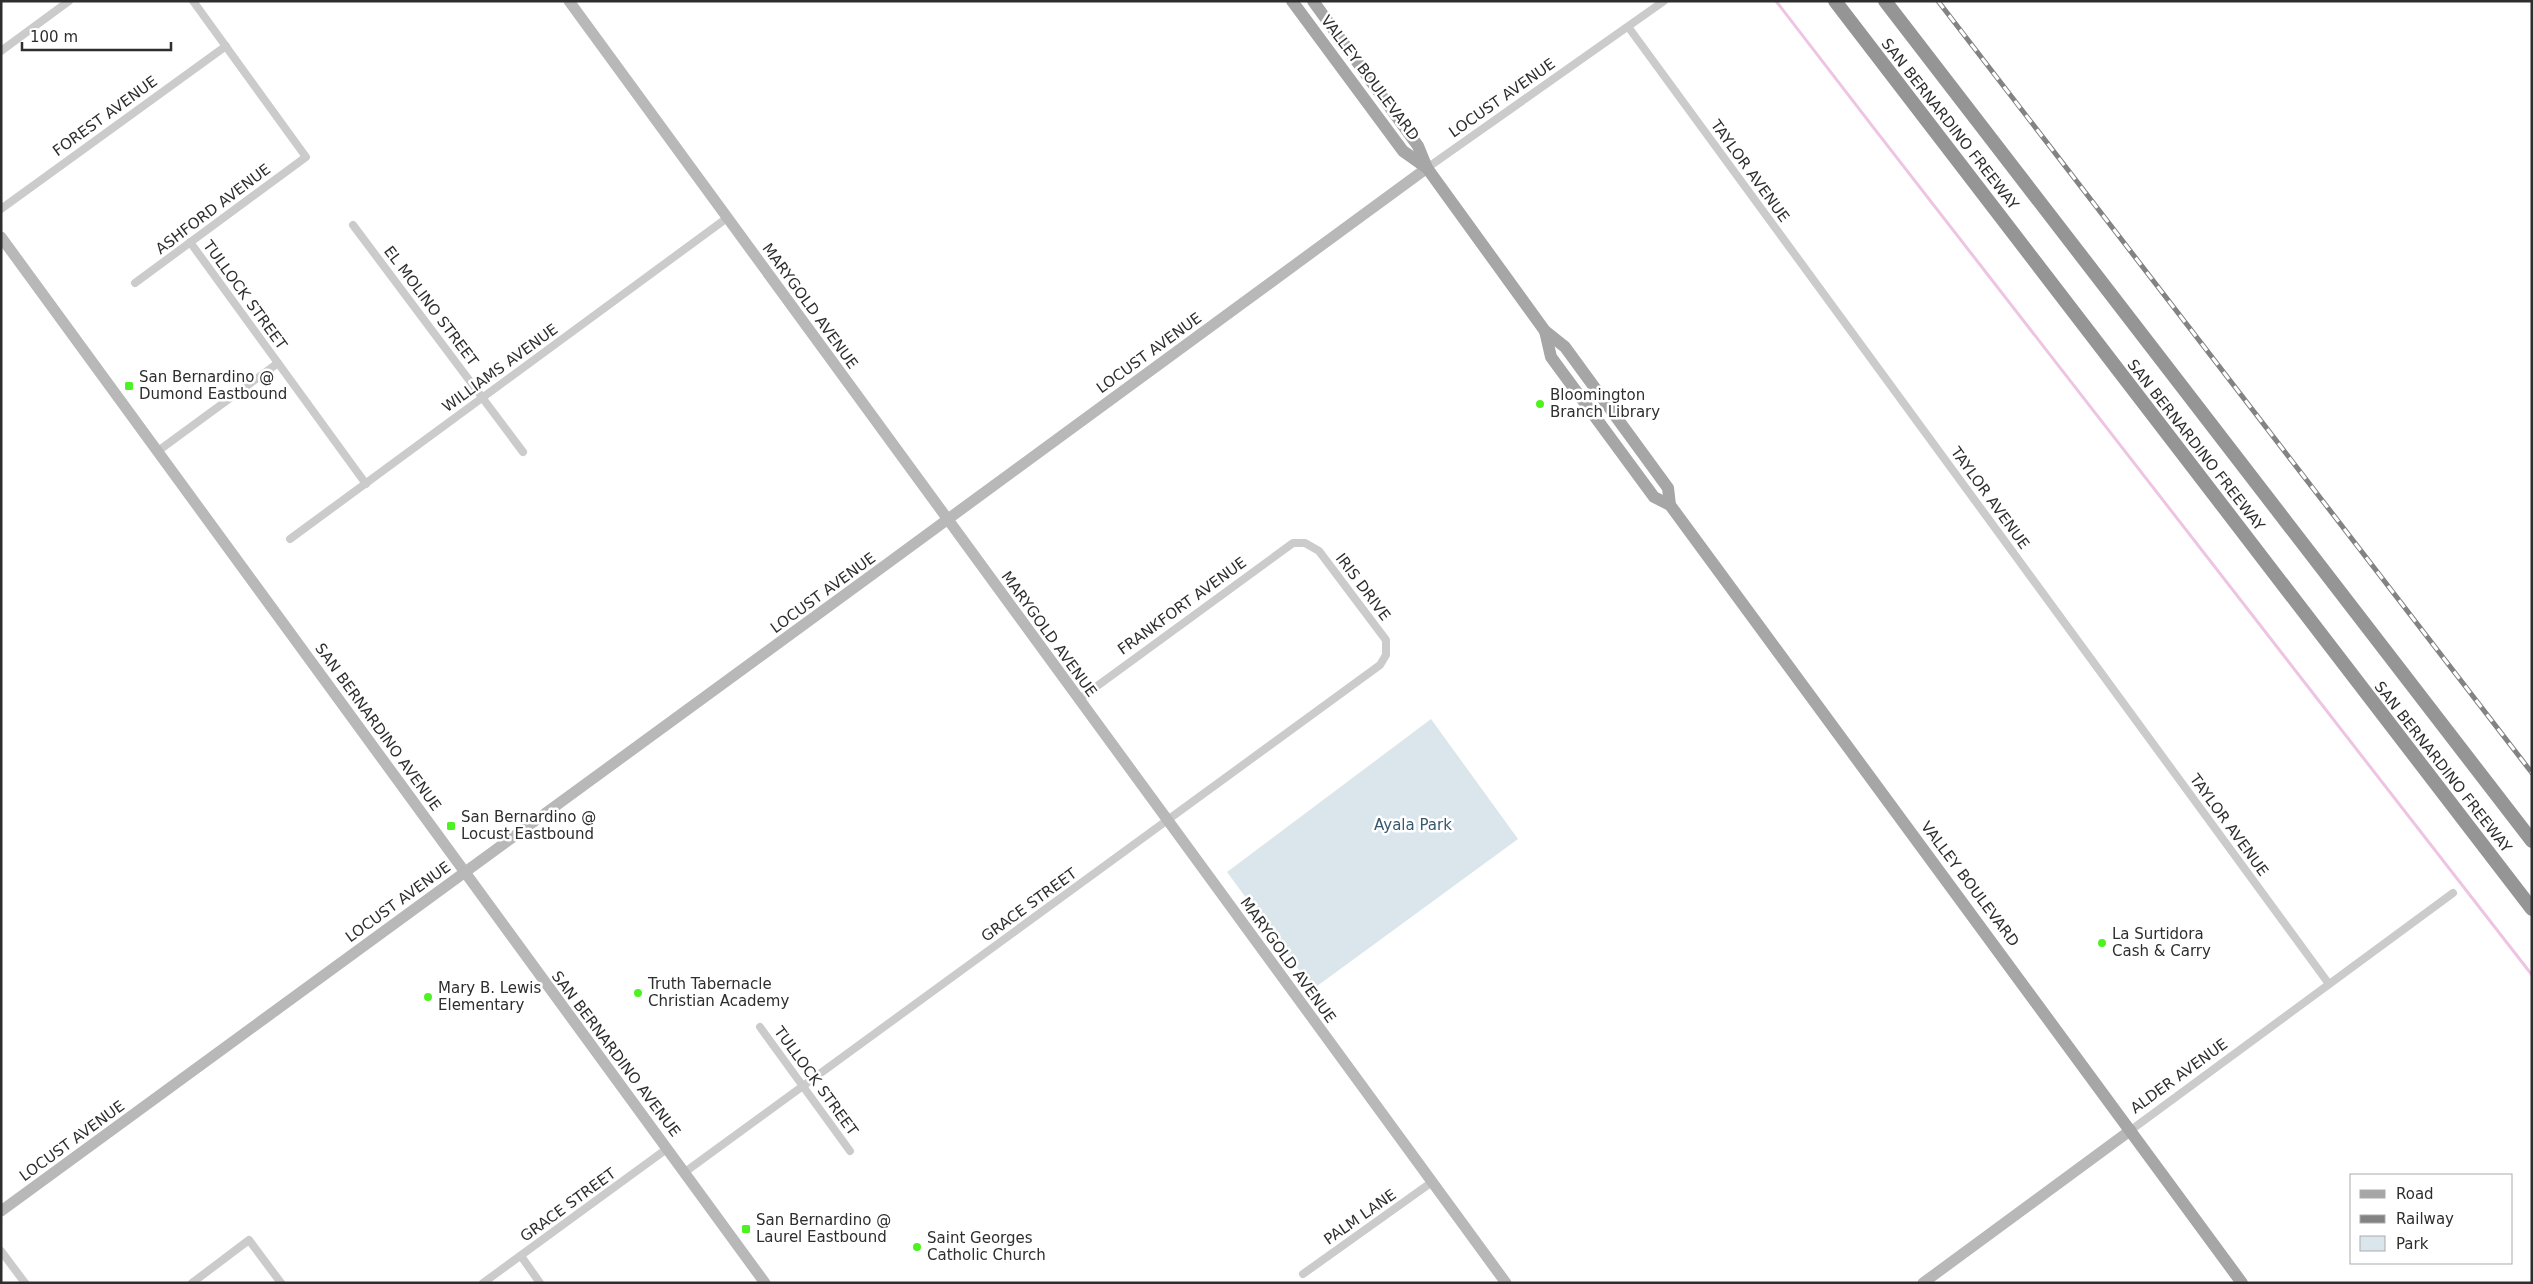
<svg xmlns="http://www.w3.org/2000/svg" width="2533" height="1284" font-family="'DejaVu Sans',sans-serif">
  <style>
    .green { fill: #dae6ec }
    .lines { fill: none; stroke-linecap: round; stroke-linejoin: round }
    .stream { stroke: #eec4e3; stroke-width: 3 }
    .street { stroke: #cbcbcb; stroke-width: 8 }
    .secondary { stroke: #b8b8b8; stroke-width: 11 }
    .primary { stroke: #a6a6a6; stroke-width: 12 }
    .highway { stroke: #959595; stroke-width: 14 }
    .rail-casing { stroke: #838383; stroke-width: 5 }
    .rail { stroke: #fff; stroke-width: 3; stroke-dasharray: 9; stroke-linecap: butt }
    .poi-dot { fill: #4df321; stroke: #fff; stroke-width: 2 }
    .labels { text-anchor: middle; stroke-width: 5; stroke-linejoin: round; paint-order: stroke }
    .street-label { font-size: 15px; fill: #2e2e2e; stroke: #fff }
    .poi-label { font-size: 15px; fill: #2e2e2e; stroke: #fff; text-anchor: start }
    .park-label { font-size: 15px; fill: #37586d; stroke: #fff }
  </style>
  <rect width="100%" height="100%" fill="#fff"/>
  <path class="green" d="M1431,719L1518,839L1313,989L1227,872Z"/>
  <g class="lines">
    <path class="stream" d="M1776,1C2026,327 2281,649 2532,975"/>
    <g class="street">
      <path d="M1629,28L2329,984"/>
      <path d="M1,51L69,1"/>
      <path d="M1427,168L1664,1"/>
      <path d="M1,209L226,46"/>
      <path d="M353,225L523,452"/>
      <path d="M190,242L366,484"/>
      <path d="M135,283L306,157L193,1"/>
      <path d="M158,451L278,363"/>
      <path d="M290,539L727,218"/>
      <path d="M760,1027L850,1151"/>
      <path d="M2131,1130L2453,893"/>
      <path d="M685,1172L1380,665L1386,655V640L1319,551L1305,543H1293L1078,700"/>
      <path d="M1,1251L25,1283"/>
      <path d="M521,1256L540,1283"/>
      <path d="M1303,1274L1432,1182"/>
      <path d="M192,1283L249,1240L281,1283"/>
      <path d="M483,1283L668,1148"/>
    </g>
    <g class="secondary">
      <path d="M569,1L1506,1283"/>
      <path d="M1,237L765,1283"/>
      <path d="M1,1211C477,865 952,516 1427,168"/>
      <path d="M1923,1283L2131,1130"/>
    </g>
    <g class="primary">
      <path d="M1292,1L1403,151L1427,168"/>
      <path d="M1313,1L1418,146L1427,168L1545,331L1565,347L1668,488L1670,505L2242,1283"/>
      <path d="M1545,331L1551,357L1654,497L1670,505"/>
    </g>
    <g class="highway">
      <path d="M1835,1L2532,909"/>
      <path d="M1885,1L2532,841"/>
    </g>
    <g class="rail-casing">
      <path id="rail" d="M1938,1L2532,773"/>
    </g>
    <use href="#rail" class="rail"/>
  </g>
  <g class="poi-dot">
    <rect x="124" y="381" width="10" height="10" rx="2.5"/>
    <circle cx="1540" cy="404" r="5"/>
    <rect x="446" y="821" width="10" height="10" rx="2.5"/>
    <circle cx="2102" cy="943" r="5"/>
    <circle cx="638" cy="993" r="5"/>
    <circle cx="428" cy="997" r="5"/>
    <rect x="741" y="1224" width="10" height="10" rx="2.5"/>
    <circle cx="917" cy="1247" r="5"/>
  </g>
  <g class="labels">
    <g class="street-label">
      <text transform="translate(1370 78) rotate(53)" y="5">VALLEY BOULEVARD</text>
      <text transform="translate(1502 98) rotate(-35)" y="5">LOCUST AVENUE</text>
      <text transform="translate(105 116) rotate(-36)" y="5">FOREST AVENUE</text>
      <text transform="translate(1950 124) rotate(52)" y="5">SAN BERNARDINO FREEWAY</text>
      <text transform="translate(1750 171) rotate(54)" y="5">TAYLOR AVENUE</text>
      <text transform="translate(213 209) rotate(-37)" y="5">ASHFORD AVENUE</text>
      <text transform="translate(245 295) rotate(54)" y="5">TULLOCK STREET</text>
      <text transform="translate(431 306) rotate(53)" y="5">EL MOLINO STREET</text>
      <text transform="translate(810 306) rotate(54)" y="5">MARYGOLD AVENUE</text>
      <text transform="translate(1149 353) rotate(-36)" y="5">LOCUST AVENUE</text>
      <text transform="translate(500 368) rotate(-36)" y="5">WILLIAMS AVENUE</text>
      <text transform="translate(2196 445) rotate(52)" y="5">SAN BERNARDINO FREEWAY</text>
      <text transform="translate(1990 498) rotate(54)" y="5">TAYLOR AVENUE</text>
      <text transform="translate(1363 587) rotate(53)" y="5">IRIS DRIVE</text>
      <text transform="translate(823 593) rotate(-36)" y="5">LOCUST AVENUE</text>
      <text transform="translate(1182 606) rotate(-36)" y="5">FRANKFORT AVENUE</text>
      <text transform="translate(1049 634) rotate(54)" y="5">MARYGOLD AVENUE</text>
      <text transform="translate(378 727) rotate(54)" y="5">SAN BERNARDINO AVENUE</text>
      <text transform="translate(2443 767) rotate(52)" y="5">SAN BERNARDINO FREEWAY</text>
      <text transform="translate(2229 825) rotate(54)" y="5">TAYLOR AVENUE</text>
      <text transform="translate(1970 884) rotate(53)" y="5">VALLEY BOULEVARD</text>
      <text transform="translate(398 902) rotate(-36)" y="5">LOCUST AVENUE</text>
      <text transform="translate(1029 905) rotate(-36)" y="5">GRACE STREET</text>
      <text transform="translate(1288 960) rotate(54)" y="5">MARYGOLD AVENUE</text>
      <text transform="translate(616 1054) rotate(53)" y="5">SAN BERNARDINO AVENUE</text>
      <text transform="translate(2179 1076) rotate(-36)" y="5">ALDER AVENUE</text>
      <text transform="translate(816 1081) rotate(54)" y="5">TULLOCK STREET</text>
      <text transform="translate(72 1141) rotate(-36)" y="5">LOCUST AVENUE</text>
      <text transform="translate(568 1205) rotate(-36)" y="5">GRACE STREET</text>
      <text transform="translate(1360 1217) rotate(-35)" y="5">PALM LANE</text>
    </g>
    <g class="poi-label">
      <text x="139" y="382">San Bernardino @<tspan x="139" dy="17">Dumond Eastbound</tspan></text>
      <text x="1550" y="400">Bloomington<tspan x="1550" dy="17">Branch Library</tspan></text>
      <text x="461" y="822">San Bernardino @<tspan x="461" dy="17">Locust Eastbound</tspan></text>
      <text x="2112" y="939">La Surtidora<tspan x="2112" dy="17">Cash &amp; Carry</tspan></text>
      <text x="648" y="989">Truth Tabernacle<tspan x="648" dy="17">Christian Academy</tspan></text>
      <text x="438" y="993">Mary B. Lewis<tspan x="438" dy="17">Elementary</tspan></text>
      <text x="756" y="1225">San Bernardino @<tspan x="756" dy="17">Laurel Eastbound</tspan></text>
      <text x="927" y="1243">Saint Georges<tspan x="927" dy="17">Catholic Church</tspan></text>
    </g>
    <g class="park-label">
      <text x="1413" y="830">Ayala Park</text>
    </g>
  </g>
  <rect width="2533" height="1284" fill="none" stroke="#2e2e2e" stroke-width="5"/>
  <rect x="2350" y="1174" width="162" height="90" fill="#ffffff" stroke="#ababab"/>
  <rect x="2360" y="1190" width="25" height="8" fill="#a6a6a6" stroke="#ababab"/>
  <text x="2396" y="1199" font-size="15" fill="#2e2e2e">Road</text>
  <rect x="2360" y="1215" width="25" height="8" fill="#838383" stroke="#ababab"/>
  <text x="2396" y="1224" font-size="15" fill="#2e2e2e">Railway</text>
  <rect x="2360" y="1236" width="25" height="15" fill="#dae6ec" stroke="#ababab"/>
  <text x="2396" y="1249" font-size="15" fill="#2e2e2e">Park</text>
  <path d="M22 42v8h149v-8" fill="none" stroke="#2e2e2e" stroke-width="2.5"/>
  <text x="30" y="42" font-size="15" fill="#2e2e2e" stroke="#ffffff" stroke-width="4" paint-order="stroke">100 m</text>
</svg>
